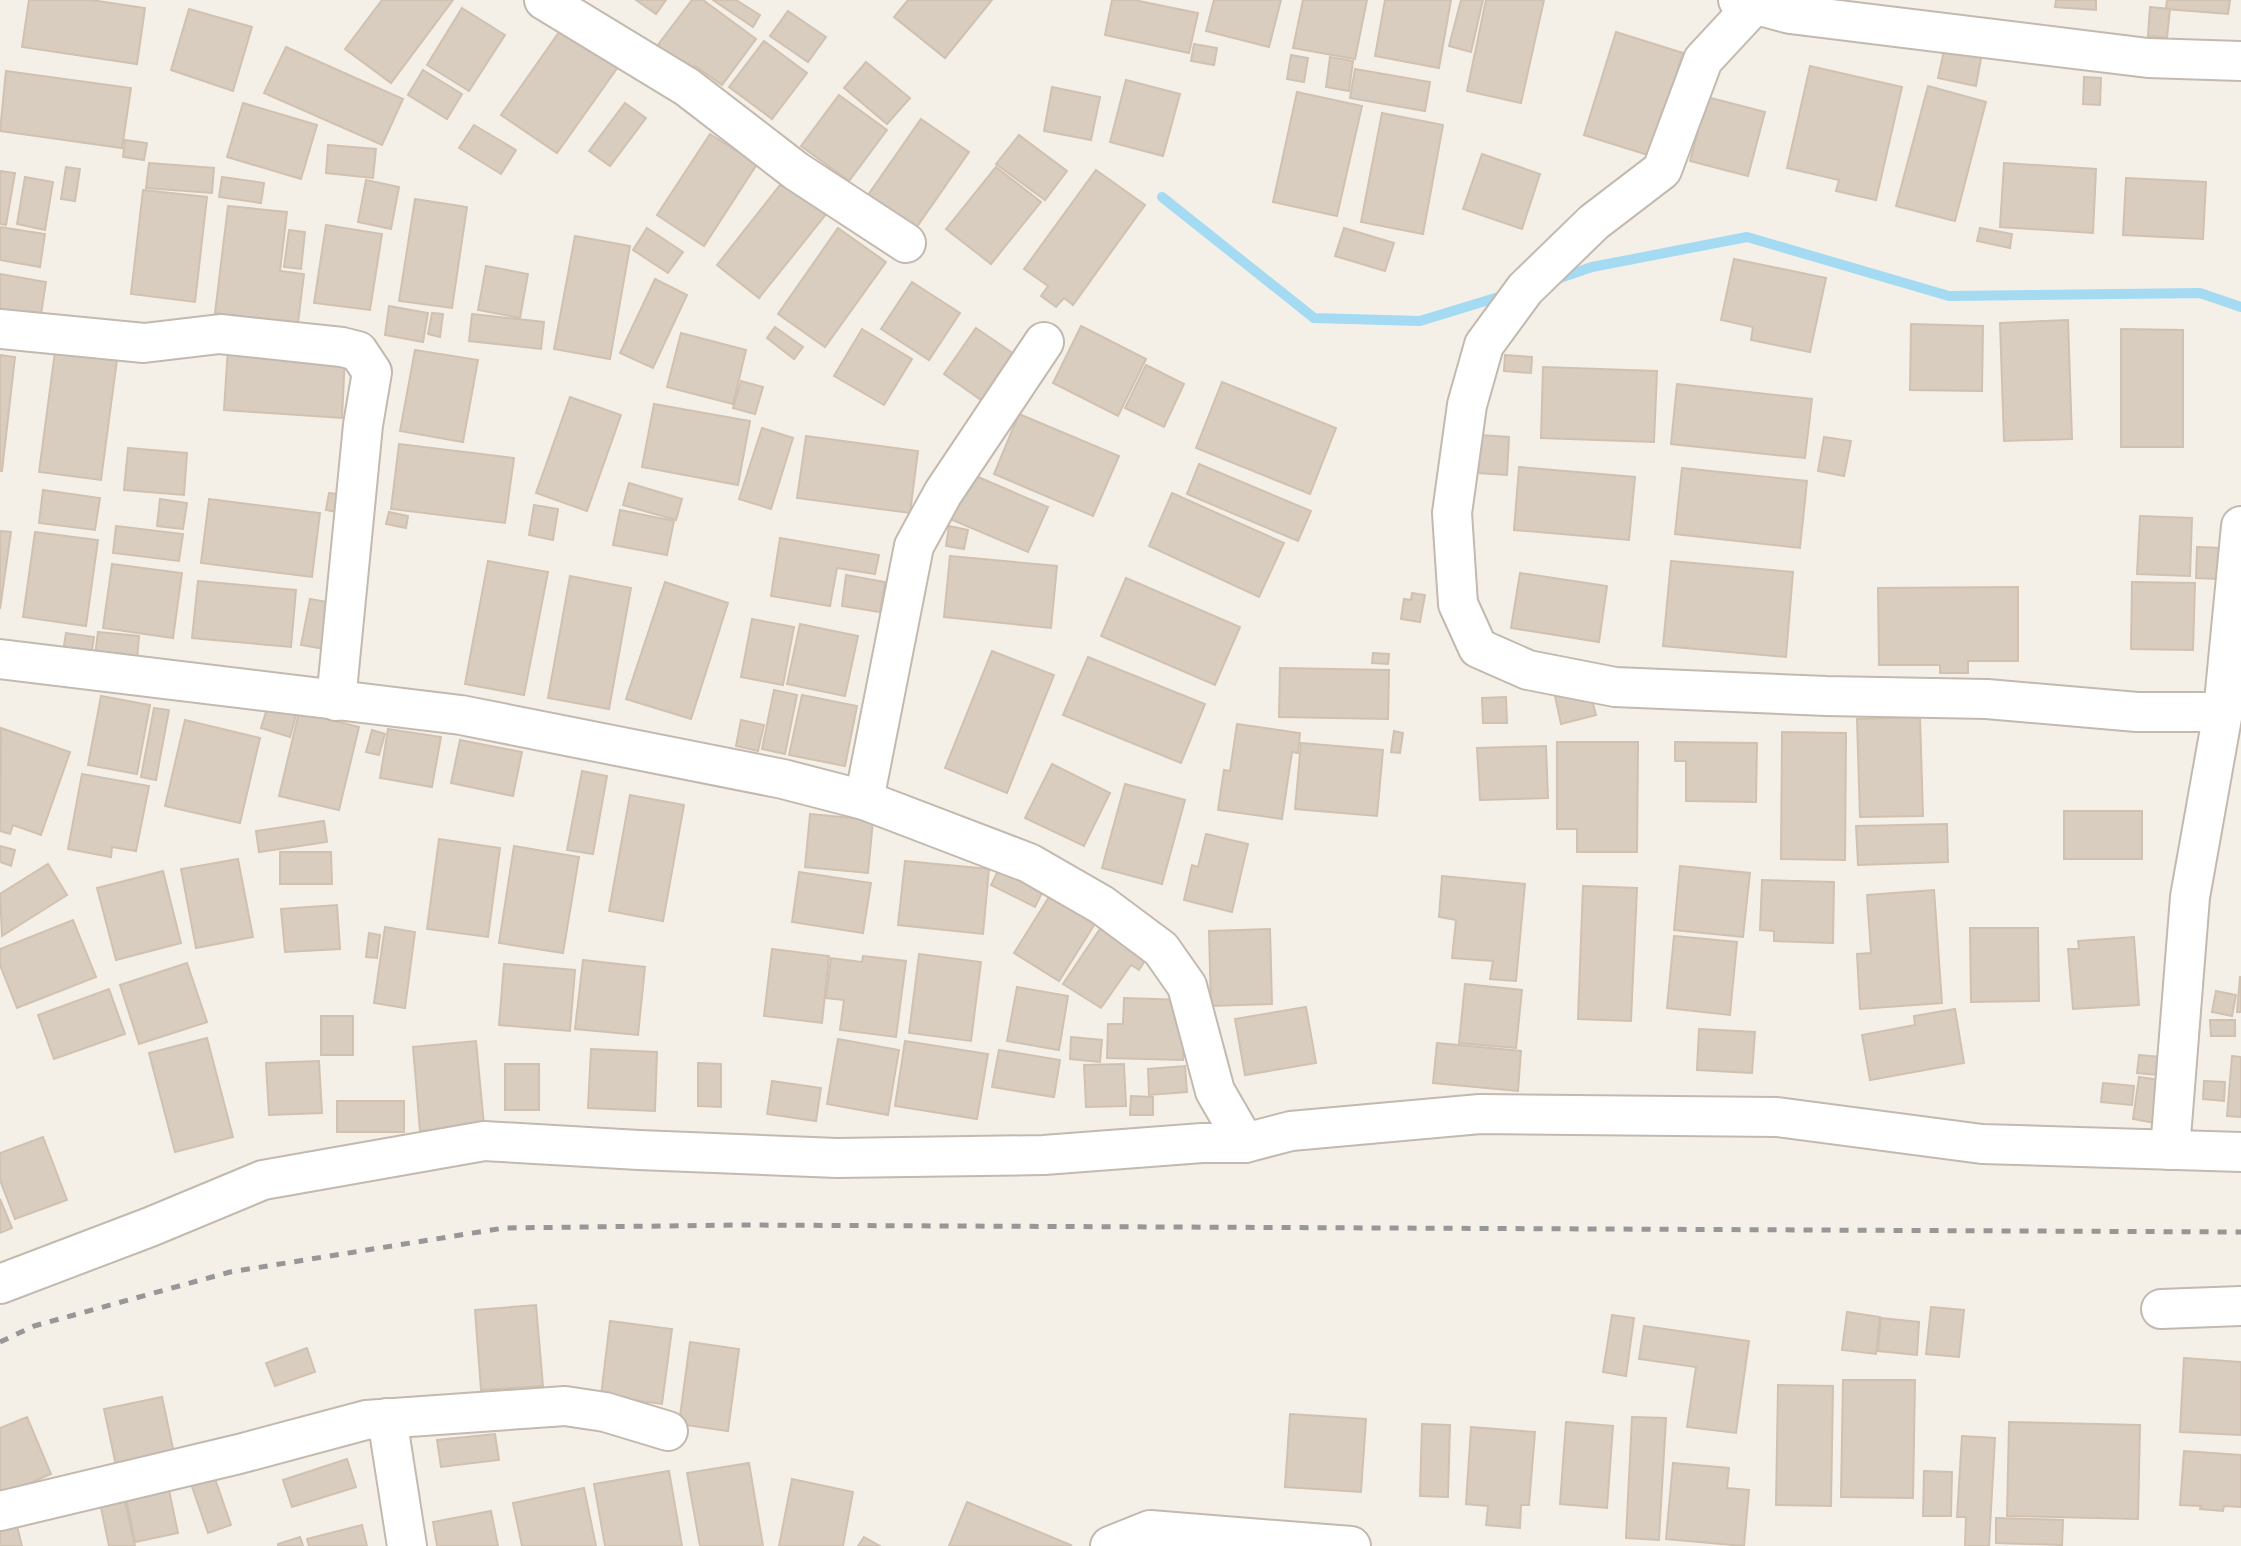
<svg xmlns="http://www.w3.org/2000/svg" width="2241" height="1546" font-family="'Fira Sans',sans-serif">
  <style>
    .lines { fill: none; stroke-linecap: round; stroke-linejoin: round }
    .stream { stroke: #a4daf2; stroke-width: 10 }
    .building { fill: #d9cdc0; stroke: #d1c1b0; stroke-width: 2 }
    .minor-casing { stroke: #c3b9ae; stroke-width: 42 }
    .minor { stroke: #fff; stroke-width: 38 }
    .rail { stroke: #979797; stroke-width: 5; stroke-dasharray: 9 9; stroke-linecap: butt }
  </style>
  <rect width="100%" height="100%" fill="#f4f0e8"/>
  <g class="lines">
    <g class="stream">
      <path d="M1162,197L1314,318L1420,321L1505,295"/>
      <path d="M1554,280L1592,267L1747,237L1949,296L2200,293L2241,307"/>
    </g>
  </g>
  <g class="building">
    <path d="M29,0H91L145,8L137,64L22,47Z"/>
    <path d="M382,0H453L391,83L345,49Z"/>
    <path d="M636,0H666L656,14Z"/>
    <path d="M692,0H703L756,39L722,85L695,66L689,75L654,50Z"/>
    <path d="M713,0H736L760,15L753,27Z"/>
    <path d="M908,0H992L945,58L894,17Z"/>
    <path d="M1112,0H1134L1198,13L1189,53L1105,35Z"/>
    <path d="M1214,0H1281L1269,47L1206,31Z"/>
    <path d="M1303,0H1367L1355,59L1293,48Z"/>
    <path d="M1385,0H1451L1439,68L1375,56Z"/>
    <path d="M1461,0H1483L1471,52L1449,46Z"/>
    <path d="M1486,0H1544L1521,103L1467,91Z"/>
    <path d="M2056,0H2096V10L2055,7Z"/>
    <path d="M2167,0H2230L2228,14L2166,9Z"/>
    <path d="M2150,7L2170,9L2167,38L2148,36Z"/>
    <path d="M462,8L505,35L469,91L427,65Z"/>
    <path d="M189,9L252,27L233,91L171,70Z"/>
    <path d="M788,11L826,37L808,62L770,36Z"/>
    <path d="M562,28L618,67L557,153L501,115Z"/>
    <path d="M1616,32L1683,53L1651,156L1584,135Z"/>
    <path d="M764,41L807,73L772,119L729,87Z"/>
    <path d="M1194,44L1217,48L1214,65L1191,61Z"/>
    <path d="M1945,46L1982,53L1976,86L1938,78Z"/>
    <path d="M286,47L403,99L382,145L264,93Z"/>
    <path d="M1291,55L1308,58L1304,82L1287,79Z"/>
    <path d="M1330,57L1353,61L1349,91L1326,87Z"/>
    <path d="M866,62L910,98L887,124L844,88Z"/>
    <path d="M1810,66L1902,87L1876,200L1836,191L1839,180L1787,168Z"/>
    <path d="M1355,69L1430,82L1425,111L1350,98Z"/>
    <path d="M423,70L462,94L447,119L408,95Z"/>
    <path d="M6,71L131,88L122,148L0,131Z"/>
    <path d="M2084,77L2101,78L2100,105L2083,104Z"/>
    <path d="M1126,80L1180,94L1163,156L1110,142Z"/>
    <path d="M1928,86L1986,102L1955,221L1896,206Z"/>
    <path d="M1052,87L1100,97L1091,140L1044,131Z"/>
    <path d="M1297,92L1362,106L1337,216L1273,202Z"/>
    <path d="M839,95L887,130L849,181L801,146Z"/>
    <path d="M1707,97L1765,112L1748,176L1690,161Z"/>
    <path d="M243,103L317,125L301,179L227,157Z"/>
    <path d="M625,103L646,118L610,166L589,151Z"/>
    <path d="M1382,113L1443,125L1423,234L1361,222Z"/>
    <path d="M921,119L969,152L916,228L868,195Z"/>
    <path d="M474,125L516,150L501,174L459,148Z"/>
    <path d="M710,134L757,164L704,246L657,215Z"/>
    <path d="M1019,135L1067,171L1045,200L996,164Z"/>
    <path d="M125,140L147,143L144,160L123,157Z"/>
    <path d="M328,145L376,149L373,178L326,173Z"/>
    <path d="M1482,154L1540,174L1522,229L1463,209Z"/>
    <path d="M149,163L214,168L212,193L146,188Z"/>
    <path d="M2004,163L2096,169L2093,233L2000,227Z"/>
    <path d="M66,167L80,169L75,201L61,199Z"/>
    <path d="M996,167L1041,202L991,264L946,229Z"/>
    <path d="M1096,170L1145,205L1073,305L1064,298L1056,307L1041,296L1048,286L1024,269Z"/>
    <path d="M0,171L15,173L6,225L0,224Z"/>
    <path d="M25,177L53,182L45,230L17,224Z"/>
    <path d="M222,177L264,183L261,203L219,197Z"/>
    <path d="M2126,178L2206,182L2203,239L2123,235Z"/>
    <path d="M366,180L399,187L391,229L358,222Z"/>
    <path d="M784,180L827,213L759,298L717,265Z"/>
    <path d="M143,190L207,197L195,302L131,294Z"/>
    <path d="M415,199L467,207L452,308L399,301Z"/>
    <path d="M228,206L287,212L280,271L304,274L298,323L215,313Z"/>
    <path d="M326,225L382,234L370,310L314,303Z"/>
    <path d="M0,227L45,234L40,267L0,260Z"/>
    <path d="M647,228L683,252L668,273L633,250Z"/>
    <path d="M838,228L886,262L825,347L778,314Z"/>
    <path d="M1344,228L1394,243L1385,271L1335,256Z"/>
    <path d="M1980,228L2012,234L2010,248L1977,241Z"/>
    <path d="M289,230L305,232L301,269L284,267Z"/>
    <path d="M575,236L630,246L610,359L554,349Z"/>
    <path d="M1734,259L1826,278L1810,352L1751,340L1753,327L1721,320Z"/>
    <path d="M486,266L528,274L520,318L478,310Z"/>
    <path d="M0,274L46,282L39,327L0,320Z"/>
    <path d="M655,279L687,295L653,368L620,353Z"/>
    <path d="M912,282L960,313L929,360L881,329Z"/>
    <path d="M389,306L428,313L423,342L385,335Z"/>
    <path d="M432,313L443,314L440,337L428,334Z"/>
    <path d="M472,314L544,322L541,349L469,341Z"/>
    <path d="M2068,320L2072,439L2004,441L2000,323Z"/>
    <path d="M1911,324L1983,326L1982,391L1910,390Z"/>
    <path d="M1081,326L1146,359L1118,416L1053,383Z"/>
    <path d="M775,327L803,347L794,359L767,338Z"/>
    <path d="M976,328L1023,360L991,407L944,374Z"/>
    <path d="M862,329L912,359L884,405L834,376Z"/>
    <path d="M2121,329L2183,330V447H2121Z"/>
    <path d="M681,333L746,350L733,404L667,387Z"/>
    <path d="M56,344L118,352L101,480L39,472Z"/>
    <path d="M228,347L345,355L342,418L224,410Z"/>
    <path d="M415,350L478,360L463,442L400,431Z"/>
    <path d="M0,355L15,357L2,471H0Z"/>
    <path d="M1505,355L1532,357L1531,373L1504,371Z"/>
    <path d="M1146,365L1184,384L1164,427L1125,408Z"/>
    <path d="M1543,367L1657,371L1654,442L1541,438Z"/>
    <path d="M741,381L763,387L755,414L733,408Z"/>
    <path d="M1222,382L1336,428L1310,494L1196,448Z"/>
    <path d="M1677,384L1812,399L1805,458L1671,444Z"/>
    <path d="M570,397L621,415L587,511L536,493Z"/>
    <path d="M654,404L750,421L738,485L642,467Z"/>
    <path d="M1019,414L1119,456L1093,516L994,474Z"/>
    <path d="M762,428L793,438L771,509L739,499Z"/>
    <path d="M1480,435L1509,437L1507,475L1478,473Z"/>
    <path d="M806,436L918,451L910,513L797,498Z"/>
    <path d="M1824,437L1851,441L1844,476L1818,471Z"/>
    <path d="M399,444L514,458L505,523L391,509Z"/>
    <path d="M128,448L187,453L184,495L124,490Z"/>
    <path d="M1199,464L1311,511L1298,541L1187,494Z"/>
    <path d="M1519,467L1635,477L1629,540L1514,530Z"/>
    <path d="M1682,468L1807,481L1800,548L1675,534Z"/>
    <path d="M969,473L1048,507L1028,552L950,519Z"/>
    <path d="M629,483L682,499L676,520L623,505Z"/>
    <path d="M43,490L100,498L95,530L39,523Z"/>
    <path d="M329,493L345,495L342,513L326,510Z"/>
    <path d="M1172,493L1284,543L1259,597L1149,546Z"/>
    <path d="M160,499L187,503L183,529L157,526Z"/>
    <path d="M209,499L320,513L312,577L201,563Z"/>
    <path d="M534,505L558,509L553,540L529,535Z"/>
    <path d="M620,510L674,521L667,555L613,545Z"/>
    <path d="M389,512L408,516L406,528L386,524Z"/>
    <path d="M2140,516L2192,518L2190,576L2137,574Z"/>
    <path d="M116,526L183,534L179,561L113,553Z"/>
    <path d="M949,526L968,530L964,549L946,546Z"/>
    <path d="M0,531L11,532L0,609Z"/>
    <path d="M35,532L98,540L86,626L23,617Z"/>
    <path d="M780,538L879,555L875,574L837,568L830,606L771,596Z"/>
    <path d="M2197,547L2220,548L2218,579L2196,578Z"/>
    <path d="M950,556L1057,566L1051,628L944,617Z"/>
    <path d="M488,561L548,572L524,695L465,684Z"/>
    <path d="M1671,561L1793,572L1786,657L1663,646Z"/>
    <path d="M112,564L182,573L173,638L103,628Z"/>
    <path d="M1520,573L1607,586L1599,642L1511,628Z"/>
    <path d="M846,575L885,582L880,612L842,606Z"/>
    <path d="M570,576L631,588L609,709L548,698Z"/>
    <path d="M1126,578L1240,627L1215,685L1101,636Z"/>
    <path d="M198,581L296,590L291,647L192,638Z"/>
    <path d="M665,582L728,603L691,719L626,699Z"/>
    <path d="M2132,582L2195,583L2193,650L2131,649Z"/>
    <path d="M2018,587V661H1968V673H1940V665H1879L1878,588Z"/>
    <path d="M1412,593L1425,595L1420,622L1401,619L1404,599L1411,600Z"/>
    <path d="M310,599L339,604L331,650L301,645Z"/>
    <path d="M752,619L794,627L783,685L741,677Z"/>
    <path d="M800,624L858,636L845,696L787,684Z"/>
    <path d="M98,632L139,636L137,660L95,655Z"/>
    <path d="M66,633L94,637L91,656L63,652Z"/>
    <path d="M992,651L1054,675L1007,793L945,768Z"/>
    <path d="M1373,653L1389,654L1388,664L1372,663Z"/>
    <path d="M1088,657L1205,704L1181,763L1063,715Z"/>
    <path d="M1280,668L1389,670L1388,719L1279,717Z"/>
    <path d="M1589,688L1596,715L1561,724L1555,696Z"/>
    <path d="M774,690L797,695L785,754L762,749Z"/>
    <path d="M802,695L857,706L845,766L789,755Z"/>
    <path d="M101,696L150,705L137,774L88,765Z"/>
    <path d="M1506,697L1507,723H1483L1482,698Z"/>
    <path d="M270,699L298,708L290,737L261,728Z"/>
    <path d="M154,708L169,710L156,780L141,777Z"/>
    <path d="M299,712L359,727L339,810L279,796Z"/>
    <path d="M1920,717L1923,816L1860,817L1857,719Z"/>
    <path d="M185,720L260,738L240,823L165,806Z"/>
    <path d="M741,720L764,725L758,751L736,746Z"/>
    <path d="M1237,724L1300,733L1298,753L1292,752L1282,819L1218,810L1224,770L1230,771Z"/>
    <path d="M1,728L70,752L41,835L13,825L10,834L0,831Z"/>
    <path d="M388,729L441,737L432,787L380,778Z"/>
    <path d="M372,730L385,734L379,755L366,752Z"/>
    <path d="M1394,731L1403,733L1400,753L1391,752Z"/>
    <path d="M1782,732L1846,733L1845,860L1781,859Z"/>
    <path d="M460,740L522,752L513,796L451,783Z"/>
    <path d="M1557,742H1638L1637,852H1577V829H1557Z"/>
    <path d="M1675,742L1757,743L1756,802L1686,801V761H1675Z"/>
    <path d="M1301,743L1383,750L1377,816L1295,809Z"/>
    <path d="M1546,746L1548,798L1480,800L1477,748Z"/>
    <path d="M1052,764L1110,793L1084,846L1025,818Z"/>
    <path d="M582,771L607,776L593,854L567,850Z"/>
    <path d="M82,774L149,786L136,851L112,847L111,857L68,849Z"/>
    <path d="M1125,784L1185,800L1162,884L1102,868Z"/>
    <path d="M630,795L684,805L663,921L609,911Z"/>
    <rect x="2064" y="811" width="78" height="48"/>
    <path d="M810,814L873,820L868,873L805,867Z"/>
    <path d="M324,821L327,842L259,852L256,831Z"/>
    <path d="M1947,824L1948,862L1858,865L1856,826Z"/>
    <path d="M1206,834L1248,844L1232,912L1184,900L1192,865L1198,867Z"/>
    <path d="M439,839L500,848L488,937L427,929Z"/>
    <path d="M0,846L15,850L11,866L0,862Z"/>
    <path d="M514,846L579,857L563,953L499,943Z"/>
    <path d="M280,852H331L332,884H280Z"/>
    <path d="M238,859L253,937L196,948L181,869Z"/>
    <path d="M1004,859L1048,881L1035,907L991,885Z"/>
    <path d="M905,861L989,869L983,934L898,925Z"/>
    <path d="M48,864L67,895L2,936L0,894Z"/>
    <path d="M1680,866L1750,873L1743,937L1674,930Z"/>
    <path d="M163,871L181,943L116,960L97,888Z"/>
    <path d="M799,872L871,883L863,933L792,922Z"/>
    <path d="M1442,876L1525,884L1516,981L1490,979L1493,961L1452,958L1456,920L1439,917Z"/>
    <path d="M1762,880L1834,882L1833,943L1774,941V931L1760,930Z"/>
    <path d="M1583,886L1637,888L1631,1021L1578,1019Z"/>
    <path d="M1934,890L1942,1003L1860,1009L1857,954L1871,953L1867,895Z"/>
    <path d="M1051,894L1096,922L1059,981L1014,953Z"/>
    <path d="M337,905L340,949L285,952L281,909Z"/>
    <path d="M73,920L96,977L17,1008L0,965V949Z"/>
    <path d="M1102,926L1148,956L1139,970L1131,965L1101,1008L1063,984Z"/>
    <path d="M385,927L415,932L405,1008L374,1003Z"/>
    <path d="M1970,928H2038L2039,1001L1971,1002Z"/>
    <path d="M1270,929L1272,1004L1211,1006L1209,931Z"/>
    <path d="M369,933L380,935L377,958L366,957Z"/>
    <path d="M1674,936L1737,942L1730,1015L1667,1008Z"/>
    <path d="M2134,937L2139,1005L2073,1009L2068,949H2079L2078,941Z"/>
    <path d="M772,949L829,956L822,1023L764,1016Z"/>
    <path d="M919,954L981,962L971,1041L909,1033Z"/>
    <path d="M863,956L906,961L896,1037L840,1030L844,1000L826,998L831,958L862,962Z"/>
    <path d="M583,960L645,967L638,1035L575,1029Z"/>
    <path d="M187,963L207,1022L139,1044L120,985Z"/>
    <path d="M504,964L575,970L570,1031L499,1025Z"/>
    <path d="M2240,977H2241V1012H2237Z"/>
    <path d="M1465,984L1522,990L1516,1048L1459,1043Z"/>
    <path d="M1017,987L1068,996L1059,1050L1007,1041Z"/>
    <path d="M109,989L125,1034L54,1059L38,1015Z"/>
    <path d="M2216,991L2236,995L2232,1016L2212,1012Z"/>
    <path d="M1124,998L1185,1000L1183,1060L1107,1058L1108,1024H1123Z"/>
    <path d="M1306,1007L1316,1063L1245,1075L1235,1019Z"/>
    <path d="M1955,1009L1964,1063L1870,1080L1862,1035L1915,1025L1914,1016Z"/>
    <rect x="321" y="1016" width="32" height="39"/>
    <path d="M2210,1020H2235V1036H2211Z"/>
    <path d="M1699,1029L1755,1032L1752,1073L1697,1070Z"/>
    <path d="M1071,1037L1102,1040L1100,1062L1070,1059Z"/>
    <path d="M207,1038L233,1137L175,1152L149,1053Z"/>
    <path d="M838,1039L899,1050L888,1115L827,1104Z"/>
    <path d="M476,1041L484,1125L420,1131L413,1047Z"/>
    <path d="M905,1041L988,1054L977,1119L895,1106Z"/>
    <path d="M1437,1043L1521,1051L1518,1091L1433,1083Z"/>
    <path d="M591,1049L657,1052L655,1111L588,1108Z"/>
    <path d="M999,1050L1060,1060L1054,1097L992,1087Z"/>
    <path d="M2139,1055L2171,1058L2169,1076L2137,1073Z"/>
    <path d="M2232,1056L2241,1057V1117L2227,1116Z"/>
    <path d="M319,1061L322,1113L269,1115L266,1063Z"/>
    <path d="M698,1063L721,1064V1107L698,1106Z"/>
    <rect x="505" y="1064" width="34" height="46"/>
    <path d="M1124,1064L1126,1106L1086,1107L1084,1065Z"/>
    <path d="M1185,1066L1187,1092L1149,1095L1148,1069Z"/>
    <path d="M2139,1077L2161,1080L2155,1123L2133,1119Z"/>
    <path d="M772,1081L821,1088L816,1121L767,1114Z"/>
    <path d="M2204,1081L2225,1082L2224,1101L2203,1099Z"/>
    <path d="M2103,1083L2134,1086L2132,1105L2101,1102Z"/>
    <path d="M1131,1096L1153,1097V1115H1130Z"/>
    <rect x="337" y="1101" width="67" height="31"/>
    <path d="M43,1137L67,1200L15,1219L0,1180V1153Z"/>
    <path d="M0,1199L12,1228L0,1233Z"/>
    <path d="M536,1305L543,1386L481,1390L475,1310Z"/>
    <path d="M1931,1307L1964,1310L1959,1357L1926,1354Z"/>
    <path d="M1847,1312L1880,1317L1876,1354L1842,1350Z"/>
    <path d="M1612,1315L1634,1318L1626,1376L1603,1372Z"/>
    <path d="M1881,1318L1919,1322L1917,1355L1878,1351Z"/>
    <path d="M610,1321L672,1329L662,1404L601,1396Z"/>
    <path d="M1644,1326L1749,1341L1736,1433L1687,1427L1696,1367L1639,1359Z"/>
    <path d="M690,1342L739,1349L728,1431L679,1424Z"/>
    <path d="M307,1348L315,1372L275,1386L266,1363Z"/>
    <path d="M2184,1358L2241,1362V1435L2180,1432Z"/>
    <path d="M1843,1380H1915L1913,1498L1841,1497Z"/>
    <path d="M1778,1385L1833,1386L1831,1506L1776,1505Z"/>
    <path d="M162,1397L175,1458L117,1470L104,1409Z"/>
    <path d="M1290,1414L1366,1419L1361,1492L1285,1487Z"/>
    <path d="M27,1417L51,1474L0,1496V1428Z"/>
    <path d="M1632,1417L1666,1418L1659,1540L1626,1538Z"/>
    <path d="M1566,1422L1613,1426L1607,1508L1560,1504Z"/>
    <path d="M2009,1422L2140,1425L2138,1519L2007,1516Z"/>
    <path d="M1422,1424L1450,1425L1448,1497L1420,1496Z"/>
    <path d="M1471,1427L1535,1432L1529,1505H1521L1520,1528L1486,1525L1488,1506L1466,1504Z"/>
    <path d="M495,1434L499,1460L441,1467L437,1440Z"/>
    <path d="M1962,1436L1995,1438L1989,1546H1965L1966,1517H1957Z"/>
    <path d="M2184,1451L2241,1455V1507L2224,1506L2223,1511L2200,1509L2201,1506L2180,1505Z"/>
    <path d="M347,1459L356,1487L292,1507L283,1480Z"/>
    <path d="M749,1463L763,1546H700L687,1473Z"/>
    <path d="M1673,1463L1729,1468L1727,1488L1749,1490L1744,1546L1666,1539Z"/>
    <path d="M211,1467L231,1525L208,1533L188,1475Z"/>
    <path d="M669,1471L682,1546H605L594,1484Z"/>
    <path d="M1924,1471L1952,1472L1951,1516H1923Z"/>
    <path d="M166,1476L178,1533L135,1542L123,1484Z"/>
    <path d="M792,1479L853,1492L843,1546H779Z"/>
    <path d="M122,1488L135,1546H109L98,1493Z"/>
    <path d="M584,1488L596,1546H522L513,1503Z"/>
    <path d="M967,1502L1071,1545L1070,1546H949Z"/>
    <path d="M491,1511L498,1546H437L433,1522Z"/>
    <path d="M15,1518L22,1546H0V1522Z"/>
    <path d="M1996,1518L2063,1520L2062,1545L1996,1543Z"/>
    <path d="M362,1525L367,1546H309L307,1539Z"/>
    <path d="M300,1537L303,1546H278V1544Z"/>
    <path d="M864,1537L880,1546H858Z"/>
  </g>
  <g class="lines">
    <g class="minor-casing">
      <g id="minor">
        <path d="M544,0L687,87L796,171L906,243"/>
        <path d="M1738,0L1790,14L2148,58L2241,61"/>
        <path d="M1755,4L1703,60L1662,170L1594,222L1525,289L1484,345L1467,405L1452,513L1458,604L1478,648L1528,670L1615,687L1826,696L1987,699L2137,712H2223L2190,897L2170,1150"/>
        <path d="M0,329L144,343L220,334L342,347L358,351L372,372L363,425L336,701"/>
        <path d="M0,659L461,715L783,779L864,800L1029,863L1102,905L1161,949L1187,986L1215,1091L1245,1143"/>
        <path d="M2223,712L2241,526"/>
        <path d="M864,800L914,546L943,493L1044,342"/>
        <path d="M0,1284L150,1227L263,1180L484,1141L639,1150L837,1158L1044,1155L1202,1143H1245L1291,1131L1480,1114L1777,1117L1982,1144L2241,1152"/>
        <path d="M2161,1309L2241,1306"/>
        <path d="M387,1418L407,1546"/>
        <path d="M0,1511L239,1454L366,1420L565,1406L605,1412L668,1431"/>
        <path d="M1110,1546L1150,1530L1351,1546"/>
      </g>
    </g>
    <use href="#minor" class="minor"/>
    <path class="rail" d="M0,1342L34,1326L230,1272L504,1228L741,1225L2241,1232"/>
  </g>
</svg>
